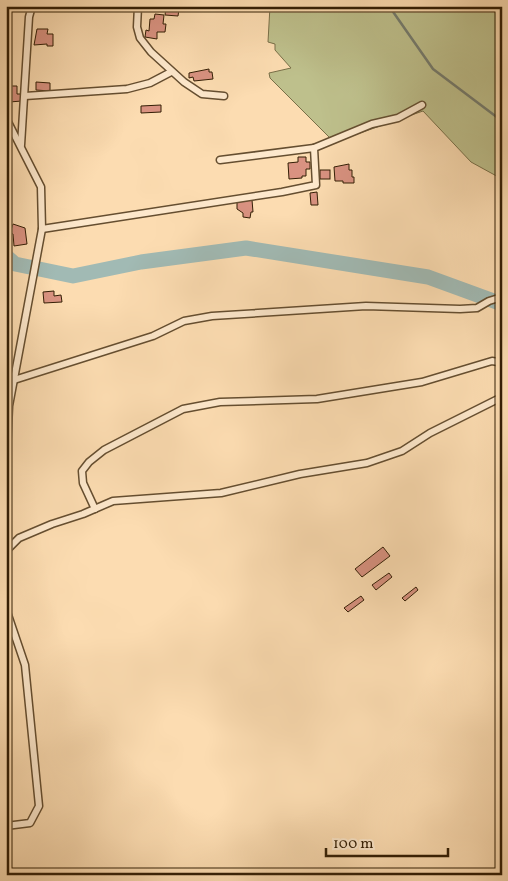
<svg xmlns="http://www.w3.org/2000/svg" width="508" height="881" font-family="Vollkorn,serif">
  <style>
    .green { fill: #bec08c; stroke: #786f48 }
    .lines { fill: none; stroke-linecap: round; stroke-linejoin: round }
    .stream { stroke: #757c6e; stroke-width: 2.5 }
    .river { stroke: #a1bab4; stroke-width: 15 }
    .building { fill: #d99281; stroke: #331e05 }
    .street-casing { stroke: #654e30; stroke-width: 9 }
    .street { stroke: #fde8cc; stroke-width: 6 }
  </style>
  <rect width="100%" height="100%" fill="#fcdcb1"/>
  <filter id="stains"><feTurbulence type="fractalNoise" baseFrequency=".004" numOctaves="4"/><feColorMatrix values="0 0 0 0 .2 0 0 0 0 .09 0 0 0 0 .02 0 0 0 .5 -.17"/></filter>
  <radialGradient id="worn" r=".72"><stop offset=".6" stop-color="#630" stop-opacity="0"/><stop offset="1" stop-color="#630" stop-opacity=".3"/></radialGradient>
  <path class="green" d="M270,6H502V179L471,162L423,111L334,142L270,78L269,73L291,68L275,50V44L268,42Z"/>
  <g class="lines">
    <path class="stream" d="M389,6L433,69L502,121"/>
    <path class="river" d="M6,256L15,264L73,276L141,262L246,248L428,277L502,304"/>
  </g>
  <g class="building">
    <path d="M166,8L179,9L178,16L165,15Z"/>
    <path d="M155,14L164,15L163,24H166L165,32H157V39L145,37L146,30L149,31L150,19H154Z"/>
    <path d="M37,29H48L47,34H53V46H47V44L34,45Z"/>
    <path d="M209,69V72H212L213,79L194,81L193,77L189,78V73Z"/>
    <path d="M36,82L50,83V91L36,90Z"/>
    <path d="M10,86H17V94H21L22,101L9,102L8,95H10Z"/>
    <path d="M161,105V112L141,113V106Z"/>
    <path d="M298,157H306V162H310V169H306V176H302V178L289,179L288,163L298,162Z"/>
    <path d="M349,164V170H352V177H354V183H343V181H335L334,167Z"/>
    <rect x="320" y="170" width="10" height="9"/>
    <path d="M317,192L318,205H311L310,193Z"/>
    <path d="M252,200L253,212H251L250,218L243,217V213L237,209V202Z"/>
    <path d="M13,224L25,228L27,244L14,246L13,234L10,233Z"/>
    <path d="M54,291V296L61,295L62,302L44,303L43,292Z"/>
    <path d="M383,547L390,556L362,577L355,569Z"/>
    <path d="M389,573L392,577L376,590L372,585Z"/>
    <path d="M416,587L418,590L405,601L402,598Z"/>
    <path d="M361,596L364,600L348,612L344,608Z"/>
  </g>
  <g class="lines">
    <g class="street-casing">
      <g id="street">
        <path d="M138,6L137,27L140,38L151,52L184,82L202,94L224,96"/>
        <path d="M25,96L127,89L150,83L171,72"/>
        <path d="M6,118L41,187L42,229L9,406L6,472"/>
        <path d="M21,145L29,17L32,6"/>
        <path d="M220,160L314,148"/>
        <path d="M42,229L282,192L316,185L314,148L372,124L398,118L422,105"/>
        <path d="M14,380L153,336L184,321L212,316L366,306L460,309L477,308L489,301L502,297"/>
        <path d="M95,509L83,483L82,471L89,462L104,450L183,409L220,402L317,399L422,382L492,361L498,362L502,367"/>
        <path d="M6,551L19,538L52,524L83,514L113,501L221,493L300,474L367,463L402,451L430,433L502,397"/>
        <path d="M6,609L25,665L39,806L30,823L6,826"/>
      </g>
    </g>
    <use href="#street" class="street"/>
  </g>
  <rect width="508" height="881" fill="none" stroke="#fcdcb1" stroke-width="25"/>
  <rect x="8" y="8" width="493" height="866" fill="none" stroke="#331e05" stroke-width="2.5"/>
  <rect x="12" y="12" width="483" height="856" fill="none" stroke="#331e05"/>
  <path d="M326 848v8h122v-8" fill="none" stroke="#331e05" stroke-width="2.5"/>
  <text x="333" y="848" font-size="15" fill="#331e05" stroke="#fde8cc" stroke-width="4" paint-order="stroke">100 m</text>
  <rect width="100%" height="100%" filter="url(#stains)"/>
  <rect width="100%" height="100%" fill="url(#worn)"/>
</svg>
